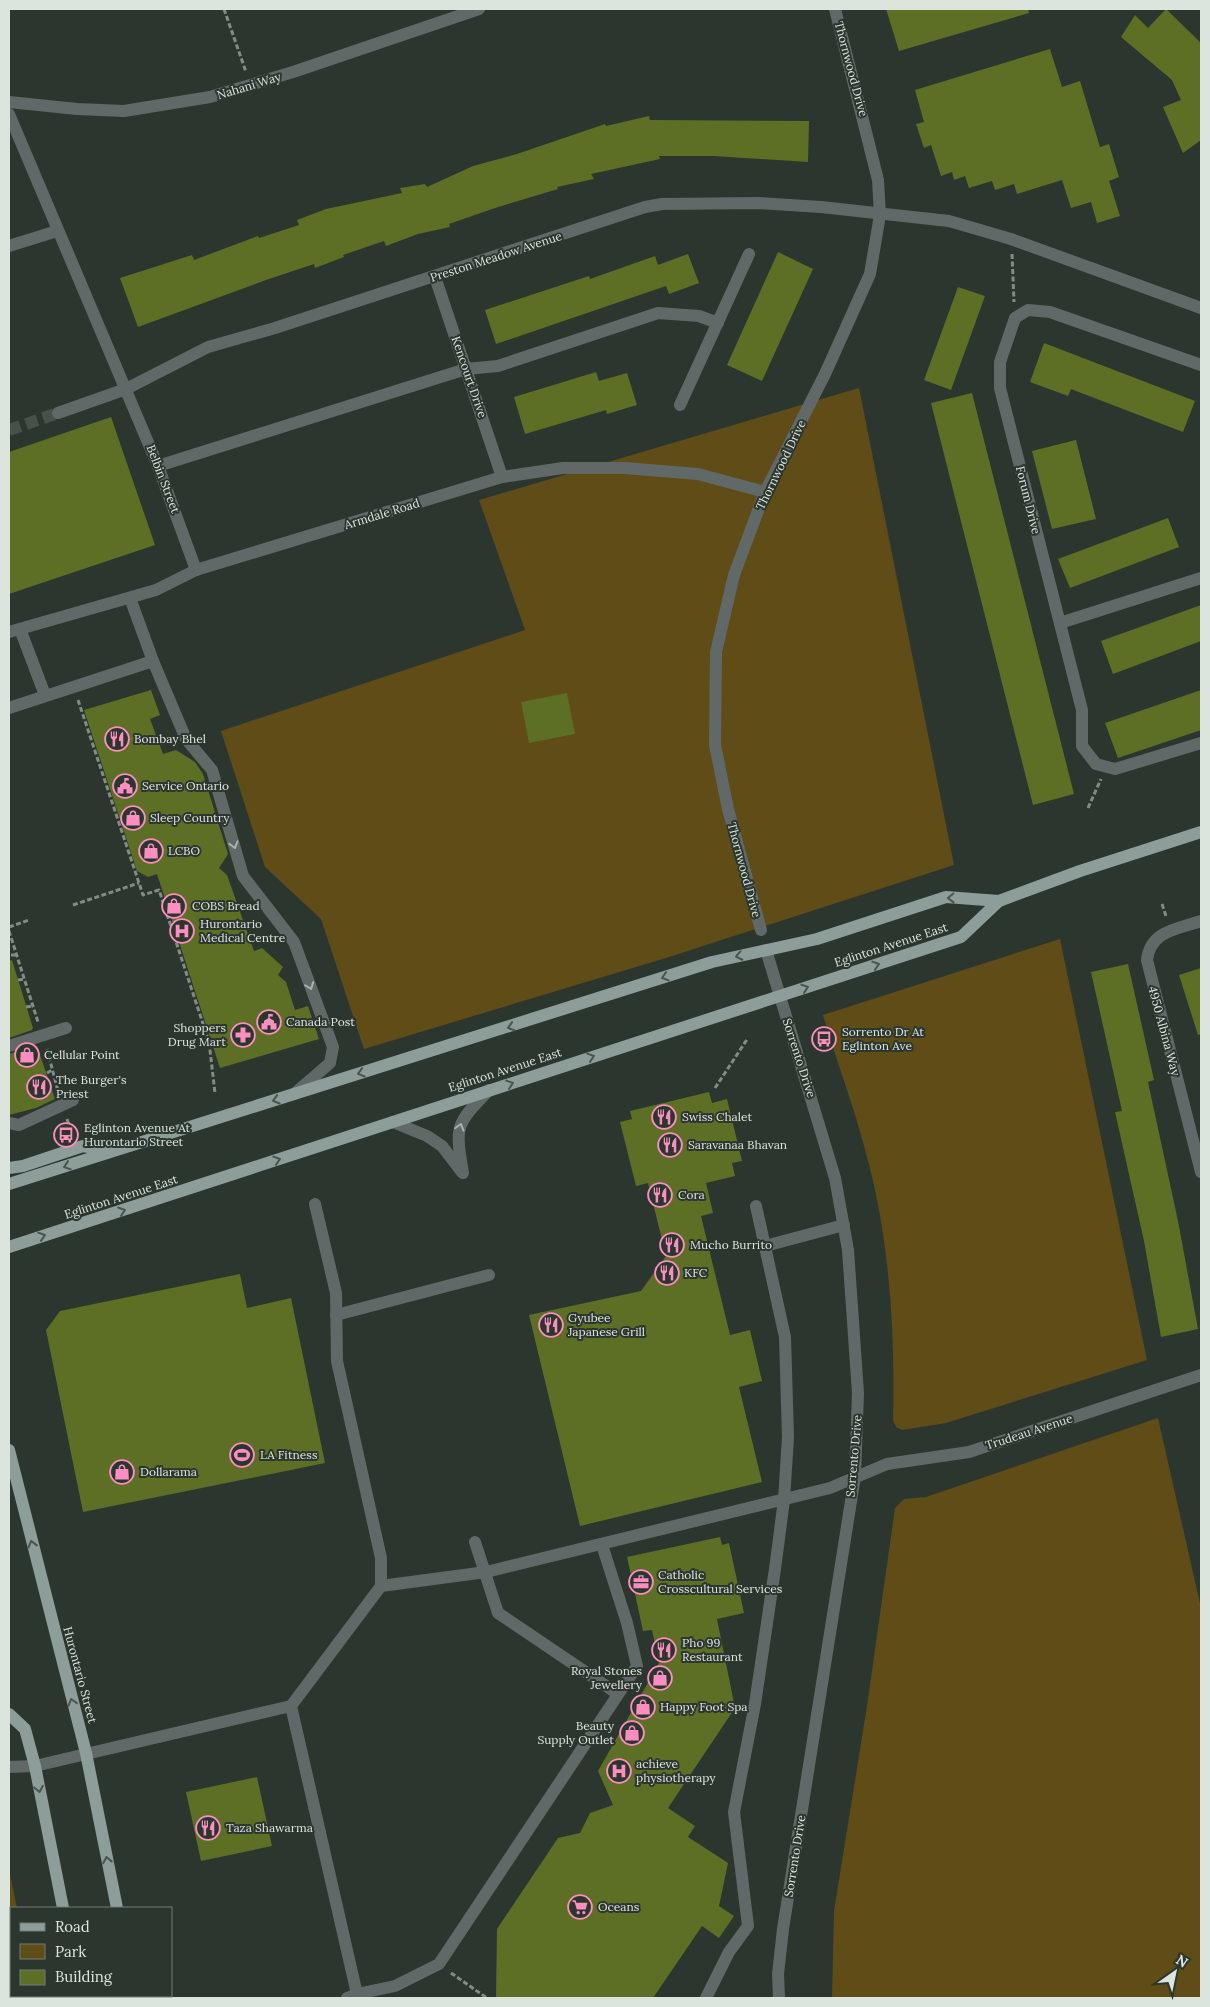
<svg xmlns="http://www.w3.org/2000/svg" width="1210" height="2007" font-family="Lora,serif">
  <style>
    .green { fill: #5f4c17 }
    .building { fill: #5d6e25 }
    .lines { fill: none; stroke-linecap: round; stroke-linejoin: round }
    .minor-tunnel { stroke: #465148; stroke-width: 12; stroke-dasharray: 12 6; stroke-linecap: butt }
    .path { stroke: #828c85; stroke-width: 3; stroke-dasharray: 5 2.5; stroke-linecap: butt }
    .minor { stroke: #616968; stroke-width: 12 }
    .major { stroke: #8c9d9a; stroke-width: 12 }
    .oneway { stroke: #abb3af }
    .oneway2 { stroke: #48564e }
    .labels { text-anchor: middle; stroke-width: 4; stroke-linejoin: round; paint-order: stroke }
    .street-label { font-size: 12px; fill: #dce4de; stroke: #2b372e }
    .poi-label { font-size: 12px; fill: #dce4de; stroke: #2b372e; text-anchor: start }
  </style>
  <rect width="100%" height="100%" fill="#2b372e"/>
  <g class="green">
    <path d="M859,388L954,865L666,958L364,1049L321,919L265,867L221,731L525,630L479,500Z"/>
    <path d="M1060,939L1147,1360L946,1423L902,1430L896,1427L893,1420C895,1333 890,1241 867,1157C855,1109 837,1063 823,1015Z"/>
    <path d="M1158,1418L1201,1608V1998H832L834,1911L867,1706L895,1508L904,1499L926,1497Z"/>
    <path d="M9,1870L17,1908H11V1996H37L38,1998H9Z"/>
  </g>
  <g class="building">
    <path d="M886,9H1028L1029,13L899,51Z"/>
    <path d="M1166,9L1201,43V140L1183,153L1163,107L1181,100L1172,80L1121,37L1135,15L1148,28Z"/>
    <path d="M1050,49L1062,87L1080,81L1100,147L1109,144L1119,177L1109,181L1120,216L1097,223L1091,202L1071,208L1062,180L1017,194L1014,184L995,190L992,181L969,188L965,176L954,180L952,172L941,176L931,145L924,148L916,124L924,122L915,90Z"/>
    <path d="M649,116L650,120L809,121L808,162L713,156H659L660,159L591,174L594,179L557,187L558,189L495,208L449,224L450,227L418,234L386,246L384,241L343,255L344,257L315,268L314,264L266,280L138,327L120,278L192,255L194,260L258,236L259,238L299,225L297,220L326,209L402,193L400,188L425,184L427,187L473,166L517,154L605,124L606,126Z"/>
    <path d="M778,252L813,269L762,381L727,365Z"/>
    <path d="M688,254L699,283L669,294L666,286L496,344L485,310L589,276L590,279L655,256L658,265Z"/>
    <path d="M958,287L985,296L951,390L924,380Z"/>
    <path d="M1044,343L1195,401L1183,432L1071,389L1068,396L1030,382Z"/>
    <path d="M596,372L599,381L627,373L637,405L607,414L606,410L525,434L514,397Z"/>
    <path d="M972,393L1074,794L1033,805L931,403Z"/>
    <path d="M111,417L155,545L9,594V452Z"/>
    <path d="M1076,440L1096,519L1052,529L1032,451Z"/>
    <path d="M1168,518L1179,547L1070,588L1058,559Z"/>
    <path d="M1201,605V641L1113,674L1101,641Z"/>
    <path d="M151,690L160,715L150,719L163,754L176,750L195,762L203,774L228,854L219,868L227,875L254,951L262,948L283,967L278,975L286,982L295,1010L308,1006L319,1039L220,1068L157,874L148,877L137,871L84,710Z"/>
    <path d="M1201,690V730L1118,758L1105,723Z"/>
    <path d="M567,693L575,734L529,743L521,702Z"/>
    <path d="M12,960L33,1028L32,1030L9,1038V961Z"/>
    <path d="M1128,964L1154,1080L1148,1082L1178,1221L1198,1329L1161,1337L1144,1241L1115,1112L1122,1111L1091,972Z"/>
    <path d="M1201,968V1034L1198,1035L1179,975Z"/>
    <path d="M37,1046L55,1099L36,1108L9,1115V1054Z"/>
    <path d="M709,1092L712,1103L727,1099L742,1161L732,1163L735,1176L706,1183L713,1213L701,1216L730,1335L750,1330L762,1381L739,1387L762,1482L580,1526L529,1315L641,1291L666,1256L648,1183L636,1186L620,1122L632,1119L630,1111Z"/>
    <path d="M240,1274L247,1308L291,1298L325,1463L83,1512L46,1330L60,1311Z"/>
    <path d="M720,1537L722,1545L729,1543L744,1613L717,1619L735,1708L668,1808L695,1826L688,1837L728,1863L719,1906L734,1916L719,1938L702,1926L653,1998H496L497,1929L558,1838L580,1833L590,1813L613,1805L598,1771L659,1663L652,1630L643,1631L627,1557Z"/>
    <path d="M257,1777L272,1846L201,1861L186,1792Z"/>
  </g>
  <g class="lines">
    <path class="minor-tunnel" d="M9,430L58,413"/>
    <g class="path">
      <path d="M224,9L246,72"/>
      <path d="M1012,254L1014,302"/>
      <path d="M78,700L143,895L159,890L209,1042L215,1093"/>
      <path d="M1088,808L1101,779"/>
      <path d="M1162,904L1166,916"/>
      <path d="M73,905L139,883"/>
      <path d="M9,927L29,920"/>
      <path d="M9,931L38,1022"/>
      <path d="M11,955H18"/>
      <path d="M18,980L25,979"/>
      <path d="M26,1007L33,1006"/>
      <path d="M47,1049L58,1091"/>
      <path d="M47,1073L52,1070"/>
      <path d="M715,1088L748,1038"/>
      <path d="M67,1119L72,1134"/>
      <path d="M451,1973L487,1998"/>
    </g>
    <g class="minor">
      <path d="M9,102L77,109L124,111L210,97L293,72L479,9"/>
      <path d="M9,114L158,466L196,570"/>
      <path d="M9,246L57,231"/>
      <path d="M435,277L502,477"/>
      <path d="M1201,365L1050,312L1028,310L1015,318L1000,362V388L1082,710V746L1096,764L1115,769L1201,743"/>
      <path d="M680,405L749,254"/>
      <path d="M58,413L126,389L208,347L275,328L645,207L662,204L759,203L821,207L949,221L1011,239L1201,308"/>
      <path d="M158,466L466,369L498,366L658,313L699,316L718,323"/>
      <path d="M130,598L153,661"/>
      <path d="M1060,623L1201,578"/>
      <path d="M20,629L45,695"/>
      <path d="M9,632L156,590L196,570L502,477L563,468H625L698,474L765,492"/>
      <path d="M9,708L153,661L186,739L212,770L243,876L294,942L333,1047L330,1063L294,1094"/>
      <path d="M1201,921C1177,929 1150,931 1147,960L1201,1172"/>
      <path d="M761,930L728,809L715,745L716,652L734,575L765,492L825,374L870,274L880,215L878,180L835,9"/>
      <path d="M766,950L835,1178L848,1250L858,1393L855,1476L783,1929L778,1974L779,1998"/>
      <path d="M9,1046L66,1028"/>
      <path d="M393,1122L427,1136L442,1146L462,1172"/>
      <path d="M9,1123L19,1125L73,1100"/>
      <path d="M463,1173C455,1126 455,1125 489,1090"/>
      <path d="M315,1204L336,1293L337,1361L381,1558V1586"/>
      <path d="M765,1246L844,1225"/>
      <path d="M336,1315L489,1275"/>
      <path d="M475,1542L498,1613L618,1694"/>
      <path d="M291,1706L357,1994"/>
      <path d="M9,1767L35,1766L291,1706L381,1586L486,1572L830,1488L887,1464L969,1452L1201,1375"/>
      <path d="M347,1998L357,1994L395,1986L439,1964L637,1666L627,1623L602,1545"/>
      <path d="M706,1998L729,1952L748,1926L734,1812L755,1704L775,1569L784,1500L788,1437L785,1337L756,1206"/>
    </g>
    <g class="major">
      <path d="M9,1168L23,1166L83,1146L111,1151"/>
      <path d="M9,1184L712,962L817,939L946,897L999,901L1080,871L1201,832"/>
      <path d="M9,1247L961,937L999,901"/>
      <path d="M9,1450L86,1753L117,1908"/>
      <path d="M9,1714L25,1729L35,1766L63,1908"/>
      <path d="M80,1996L81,1998"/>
      <path d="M135,1996V1998"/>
    </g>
  </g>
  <defs><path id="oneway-chevron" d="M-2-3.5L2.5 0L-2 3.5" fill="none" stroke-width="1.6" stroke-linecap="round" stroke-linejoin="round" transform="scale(1.25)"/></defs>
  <g class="oneway">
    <use href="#oneway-chevron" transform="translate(234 845) rotate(74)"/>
    <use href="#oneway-chevron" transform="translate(310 986) rotate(69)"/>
    <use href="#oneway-chevron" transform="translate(460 1127) rotate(-74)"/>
  </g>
  <g class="oneway2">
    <use href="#oneway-chevron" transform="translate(951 898) rotate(179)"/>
    <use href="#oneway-chevron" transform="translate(739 956) rotate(168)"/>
    <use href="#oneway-chevron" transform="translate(876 965) rotate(-18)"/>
    <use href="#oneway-chevron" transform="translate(665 977) rotate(162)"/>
    <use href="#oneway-chevron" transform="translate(805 988) rotate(-18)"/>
    <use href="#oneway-chevron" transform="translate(511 1027) rotate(163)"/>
    <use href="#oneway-chevron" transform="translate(591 1057) rotate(-18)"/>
    <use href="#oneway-chevron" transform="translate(361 1073) rotate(163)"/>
    <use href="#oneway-chevron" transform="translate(510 1084) rotate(-18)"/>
    <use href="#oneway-chevron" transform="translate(276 1100) rotate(163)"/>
    <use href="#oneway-chevron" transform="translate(277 1160) rotate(-18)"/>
    <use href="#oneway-chevron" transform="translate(67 1166) rotate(162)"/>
    <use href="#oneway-chevron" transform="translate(122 1211) rotate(-18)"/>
    <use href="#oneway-chevron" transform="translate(42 1236) rotate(-18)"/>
    <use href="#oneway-chevron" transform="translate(32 1544) rotate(-104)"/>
    <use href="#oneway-chevron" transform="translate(72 1702) rotate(-107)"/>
    <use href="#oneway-chevron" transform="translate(39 1789) rotate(79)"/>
    <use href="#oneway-chevron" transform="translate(107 1860) rotate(-101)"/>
  </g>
  <defs>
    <g id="restaurant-ring" transform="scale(1.25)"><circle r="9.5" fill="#2b372e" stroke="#fd8ebf" stroke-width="1.5"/><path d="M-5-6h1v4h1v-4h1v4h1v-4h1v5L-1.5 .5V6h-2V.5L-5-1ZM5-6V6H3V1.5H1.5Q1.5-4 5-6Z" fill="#fd8ebf"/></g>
    <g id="civic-ring" transform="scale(1.25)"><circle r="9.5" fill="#2b372e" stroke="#fd8ebf" stroke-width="1.5"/><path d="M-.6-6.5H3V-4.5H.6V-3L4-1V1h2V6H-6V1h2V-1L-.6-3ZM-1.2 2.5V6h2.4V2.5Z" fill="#fd8ebf"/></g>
    <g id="shop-ring" transform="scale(1.25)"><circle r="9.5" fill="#2b372e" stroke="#fd8ebf" stroke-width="1.5"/><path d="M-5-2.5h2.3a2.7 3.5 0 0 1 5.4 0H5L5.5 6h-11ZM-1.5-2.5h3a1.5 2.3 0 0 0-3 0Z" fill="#fd8ebf"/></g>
    <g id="hospital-ring" transform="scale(1.25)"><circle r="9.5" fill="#2b372e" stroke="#fd8ebf" stroke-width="1.5"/><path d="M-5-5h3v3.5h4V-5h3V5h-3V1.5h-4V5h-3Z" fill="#fd8ebf"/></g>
    <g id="pharmacy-ring" transform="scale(1.25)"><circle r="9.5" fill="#2b372e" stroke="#fd8ebf" stroke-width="1.5"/><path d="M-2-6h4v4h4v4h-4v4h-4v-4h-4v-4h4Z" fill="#fd8ebf"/></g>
    <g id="bus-ring" transform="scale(1.25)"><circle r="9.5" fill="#2b372e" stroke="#fd8ebf" stroke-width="1.5"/><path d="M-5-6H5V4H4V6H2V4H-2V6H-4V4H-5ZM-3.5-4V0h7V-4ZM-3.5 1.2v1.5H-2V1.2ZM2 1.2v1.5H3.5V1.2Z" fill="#fd8ebf"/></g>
    <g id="stadium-ring" transform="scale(1.25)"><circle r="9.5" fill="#2b372e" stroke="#fd8ebf" stroke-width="1.5"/><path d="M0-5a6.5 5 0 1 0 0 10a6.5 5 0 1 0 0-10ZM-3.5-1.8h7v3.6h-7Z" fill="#fd8ebf"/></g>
    <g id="office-ring" transform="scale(1.25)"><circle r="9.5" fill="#2b372e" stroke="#fd8ebf" stroke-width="1.5"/><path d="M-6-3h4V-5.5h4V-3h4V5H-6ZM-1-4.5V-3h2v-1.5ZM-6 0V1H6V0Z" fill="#fd8ebf"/></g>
    <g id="supermarket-ring" transform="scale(1.25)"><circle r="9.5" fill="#2b372e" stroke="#fd8ebf" stroke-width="1.5"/><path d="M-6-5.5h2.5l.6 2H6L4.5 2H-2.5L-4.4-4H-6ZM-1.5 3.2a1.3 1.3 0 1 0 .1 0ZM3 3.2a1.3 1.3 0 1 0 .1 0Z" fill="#fd8ebf"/></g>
  </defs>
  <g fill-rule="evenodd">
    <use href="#restaurant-ring" x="117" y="739"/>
    <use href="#civic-ring" x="125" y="786"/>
    <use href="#shop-ring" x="133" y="818"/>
    <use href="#shop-ring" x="151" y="851"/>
    <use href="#shop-ring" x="174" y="906"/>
    <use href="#hospital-ring" x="182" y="931"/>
    <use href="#civic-ring" x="269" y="1022"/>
    <use href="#pharmacy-ring" x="243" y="1035"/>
    <use href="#bus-ring" x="824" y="1039"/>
    <use href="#shop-ring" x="27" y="1055"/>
    <use href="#restaurant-ring" x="39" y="1087"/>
    <use href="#restaurant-ring" x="664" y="1117"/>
    <use href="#bus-ring" x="66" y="1135"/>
    <use href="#restaurant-ring" x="670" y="1145"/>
    <use href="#restaurant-ring" x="660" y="1195"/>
    <use href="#restaurant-ring" x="672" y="1245"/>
    <use href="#restaurant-ring" x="667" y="1273"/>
    <use href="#restaurant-ring" x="551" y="1325"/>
    <use href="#stadium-ring" x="242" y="1455"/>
    <use href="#shop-ring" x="122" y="1472"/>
    <use href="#office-ring" x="641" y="1582"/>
    <use href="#restaurant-ring" x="664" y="1650"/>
    <use href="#shop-ring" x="660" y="1678"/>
    <use href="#shop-ring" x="643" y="1707"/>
    <use href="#shop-ring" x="632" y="1733"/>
    <use href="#hospital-ring" x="619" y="1771"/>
    <use href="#restaurant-ring" x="208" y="1828"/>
    <use href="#supermarket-ring" x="580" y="1907"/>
  </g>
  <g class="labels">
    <g class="street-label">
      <text transform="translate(851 69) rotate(75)" y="4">Thornwood Drive</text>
      <text transform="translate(249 86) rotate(-17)" y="4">Nahani Way</text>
      <text transform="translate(496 257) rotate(-18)" y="4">Preston Meadow Avenue</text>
      <text transform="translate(469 377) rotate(71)" y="4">Kencourt Drive</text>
      <text transform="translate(781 465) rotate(-64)" y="4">Thornwood Drive</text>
      <text transform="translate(163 479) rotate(69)" y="4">Belbin Street</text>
      <text transform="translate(1028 500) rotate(76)" y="4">Forum Drive</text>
      <text transform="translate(382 514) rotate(-17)" y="4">Armdale Road</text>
      <text transform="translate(744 870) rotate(75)" y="4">Thornwood Drive</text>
      <text transform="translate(891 945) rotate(-18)" y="4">Eglinton Avenue East</text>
      <text transform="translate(1164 1031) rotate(75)" y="4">4950 Albina Way</text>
      <text transform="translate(799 1058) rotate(72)" y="4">Sorrento Drive</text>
      <text transform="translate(505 1070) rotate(-18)" y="4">Eglinton Avenue East</text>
      <text transform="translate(121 1197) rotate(-18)" y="4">Eglinton Avenue East</text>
      <text transform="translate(1029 1432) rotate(-18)" y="4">Trudeau Avenue</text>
      <text transform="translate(854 1456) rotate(-85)" y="4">Sorrento Drive</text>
      <text transform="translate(80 1675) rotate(75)" y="4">Hurontario Street</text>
      <text transform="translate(795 1856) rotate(-81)" y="4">Sorrento Drive</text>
    </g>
    <g class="poi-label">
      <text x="134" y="743">Bombay Bhel</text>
      <text x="142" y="790">Service Ontario</text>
      <text x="150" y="822">Sleep Country</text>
      <text x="168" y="855">LCBO</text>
      <text x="192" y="910">COBS Bread</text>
      <text x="200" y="928">Hurontario<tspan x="200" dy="14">Medical Centre</tspan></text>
      <text x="286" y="1026">Canada Post</text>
      <text x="226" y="1032" text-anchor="end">Shoppers<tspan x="226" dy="14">Drug Mart</tspan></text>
      <text x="842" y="1036">Sorrento Dr At<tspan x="842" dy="14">Eglinton Ave</tspan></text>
      <text x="44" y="1059">Cellular Point</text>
      <text x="56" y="1084">The Burger's<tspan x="56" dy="14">Priest</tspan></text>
      <text x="682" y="1121">Swiss Chalet</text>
      <text x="84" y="1132">Eglinton Avenue At<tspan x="84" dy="14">Hurontario Street</tspan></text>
      <text x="688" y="1149">Saravanaa Bhavan</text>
      <text x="678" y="1199">Cora</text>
      <text x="690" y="1249">Mucho Burrito</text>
      <text x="684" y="1277">KFC</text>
      <text x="568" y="1322">Gyubee<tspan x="568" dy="14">Japanese Grill</tspan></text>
      <text x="260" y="1459">LA Fitness</text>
      <text x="140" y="1476">Dollarama</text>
      <text x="658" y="1579">Catholic<tspan x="658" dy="14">Crosscultural Services</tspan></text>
      <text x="682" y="1647">Pho 99<tspan x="682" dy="14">Restaurant</tspan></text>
      <text x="642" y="1675" text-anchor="end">Royal Stones<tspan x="642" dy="14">Jewellery</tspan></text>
      <text x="660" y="1711">Happy Foot Spa</text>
      <text x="614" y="1730" text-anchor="end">Beauty<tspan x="614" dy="14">Supply Outlet</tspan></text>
      <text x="636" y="1768">achieve<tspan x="636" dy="14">physiotherapy</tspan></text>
      <text x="226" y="1832">Taza Shawarma</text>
      <text x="598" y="1911">Oceans</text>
    </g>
  </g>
  <rect width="1210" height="2007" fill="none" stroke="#dce4de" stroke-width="20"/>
  <rect x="10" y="1907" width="162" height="90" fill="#2b372e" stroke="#727c74"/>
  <rect x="20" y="1923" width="25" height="8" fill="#8c9d9a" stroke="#727c74"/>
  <text x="55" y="1932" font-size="15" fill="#dce4de">Road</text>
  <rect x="20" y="1944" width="25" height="15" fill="#5f4c17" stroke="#727c74"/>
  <text x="55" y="1957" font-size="15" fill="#dce4de">Park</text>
  <rect x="20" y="1970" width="25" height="15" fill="#5d6e25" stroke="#727c74"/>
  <text x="55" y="1982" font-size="15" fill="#dce4de">Building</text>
  <g transform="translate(1175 1972) rotate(33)" stroke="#2b372e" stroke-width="4" paint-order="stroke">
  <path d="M0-4L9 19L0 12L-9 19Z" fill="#dce4de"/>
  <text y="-8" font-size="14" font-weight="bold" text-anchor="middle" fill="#dce4de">N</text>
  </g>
</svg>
